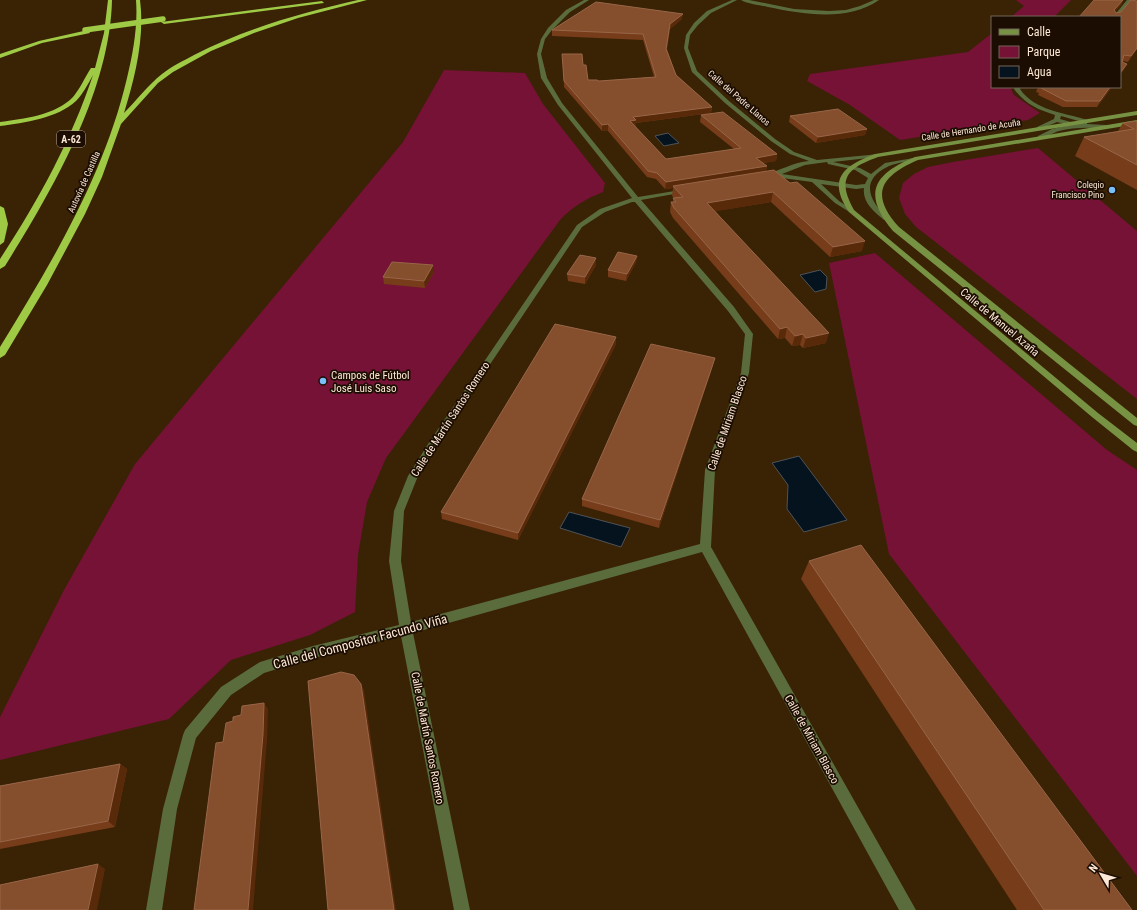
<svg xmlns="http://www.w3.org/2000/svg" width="1137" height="910" font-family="'Roboto Condensed',sans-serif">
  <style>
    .green { fill: #751236 }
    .water { fill: #05131f; stroke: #4f5356 }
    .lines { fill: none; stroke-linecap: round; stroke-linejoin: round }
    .street { fill: #5a6c3c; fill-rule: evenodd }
    .secondary { fill: #769242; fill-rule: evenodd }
    .highway { fill: #9eca46; fill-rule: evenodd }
    .highway-bridge { stroke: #9eca46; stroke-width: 5.5 }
    .wall { fill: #773c19 }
    .shaded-wall { fill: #592a09 }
    .building { fill: #854e2d; stroke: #986648 }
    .poi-dot { fill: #7bbef8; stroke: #1b0d02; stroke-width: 1.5 }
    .labels { text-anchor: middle; stroke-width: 3.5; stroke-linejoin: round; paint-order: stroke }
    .far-street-label { font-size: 9px; fill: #fde8d5; stroke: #1b0d02 }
    .far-poi-label { font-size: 9px; fill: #fde8d5; stroke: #1b0d02; text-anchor: end }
    .shield { fill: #1b0d02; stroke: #b9a696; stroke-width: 1 }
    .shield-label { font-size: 10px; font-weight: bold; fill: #fde8d5 }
    .street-label { font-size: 11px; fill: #fde8d5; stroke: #1b0d02 }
    .poi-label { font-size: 11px; fill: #fde8d5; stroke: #1b0d02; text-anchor: start }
    .near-street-label { font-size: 13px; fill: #fde8d5; stroke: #1b0d02 }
  </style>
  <rect width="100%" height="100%" fill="#3a2205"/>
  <g class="green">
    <path d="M1016,0H1071L1054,17H1011L1024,6Z"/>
    <path d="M992,33V87H1010L1014,95L1040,113L1028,120L900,140L850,105L807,81L810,74L968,52Z"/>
    <path d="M444,70L525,73L543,104L605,183L603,192C586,199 573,206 560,220L386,458L367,502L358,555L355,612L310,635L231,660L169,719L0,760V717L64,590L135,464L403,142Z"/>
    <path d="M1038,148L1137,231V399L916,227L905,214L899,198L903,183L914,174L928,167L953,162Z"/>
    <path d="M875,253L1107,450L1137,470V876L889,554L829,263Z"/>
  </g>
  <g class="water">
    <path d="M668,133L679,143L664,146L655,136Z"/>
    <path d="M820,270L827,277L826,289L815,292L800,275Z"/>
    <path d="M799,456L847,520L804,532L787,509L788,485L772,463Z"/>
    <path d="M569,512L630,528L621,547L560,528Z"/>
  </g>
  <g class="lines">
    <g class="street">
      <path d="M584,0H589L570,12L552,30L545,39L541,54L547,78L562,103L638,197L687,189V191L685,192L641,200L734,307L753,334L749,373L715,470L711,547L916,910H899L702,552L413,633L470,910H454L401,636L313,658L264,673L231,695L196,738L177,809L162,910H146L163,809L183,735L185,730L221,687L260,662L313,646L399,625L389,561L394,511L408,476L430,441L577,225L600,209L632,198L558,105L541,78L537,54L541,39L548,28L566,10ZM632,202H635L728,311L745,334L741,373L705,470L700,544L411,622L401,561L404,511L418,476L436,445L582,227L605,212Z"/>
      <path d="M732,0H737L711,13L698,25L690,35L688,48L697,71L729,101L775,139L794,152L817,160L879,154V156L877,157L833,162L860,168L871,174L885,163L919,157V159C909,162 898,162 889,166C859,180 869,201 888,218V220H884C874,212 862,202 864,188L856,189L821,184L839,201L853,210V212L851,213L835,203L812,182L775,177H764V175C779,171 794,162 809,161L790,154L771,141L725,103L692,72L684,48L686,35L694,23L707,11ZM827,162L828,164L855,170L868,178L865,184L856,185L782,174L805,165Z"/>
      <path d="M741,0H749L794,9L829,11L846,10L860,6L874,0H879C848,22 802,14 768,7C759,5 748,4 741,0Z"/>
      <path d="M1127,0H1131L1117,17H1113Z"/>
      <path d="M1015,87H1021L1020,89C1035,111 1063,112 1087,120V124L1106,125L1109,127L1106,129C1090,127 1074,127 1059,131C1052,133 1045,139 1038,138V136L1052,129L1070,125L1057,122L1041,129H1037V127L1054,119L1055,115C1038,110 1025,104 1014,89ZM1061,116L1082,122L1078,124L1060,119Z"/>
    </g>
    <g class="secondary">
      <path d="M1137,111V115L878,157C848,168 836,178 854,210L1098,413L1137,443V452L1133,450L1092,417L849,212C827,179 843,166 875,154Z"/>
      <path d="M1137,120V124L918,160C881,176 869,194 899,227L1137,418V426L1134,425L893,231C862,194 873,174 915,157Z"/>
    </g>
    <g class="highway">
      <path d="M108,0H112C110,91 52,191 5,266L0,269V259C38,201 71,141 93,75C88,84 83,94 76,101C58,118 24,123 0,126V122C23,119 56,115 73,97C80,89 85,77 91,68H95L104,33Z"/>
      <path d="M136,0H140C145,37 135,78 124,113C137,100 148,85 162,74C172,66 183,61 194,55C246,28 302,13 358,0H367L298,18L254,33L211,51L173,72L158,83L121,124L102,177L85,214L47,285L5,355L0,358V347C52,262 104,176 127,78C133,53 138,26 136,0Z"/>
      <path d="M322,1L324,3L164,24L161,22Z"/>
      <path d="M88,30L90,33L42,43L0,58V54L39,41Z"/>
      <path d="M0,206L4,208L8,224L4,242L0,245Z"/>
    </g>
    <path class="highway-bridge" d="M85,30L163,19"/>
  </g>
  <g class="wall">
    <path d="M1123,0L1121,5L1115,12L1116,13L1121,12L1137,1V49L1128,62L1123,61L1124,70L1120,75V17H1079Z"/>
    <path d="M682,19L670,29L667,49L676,75L712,107L711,113L636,123V127H635L666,159L734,149L700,122L701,115L777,154L776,161L763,163L767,166L766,171L862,251L830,257L771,202L715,211L826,343L803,348L800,345L792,346L785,338L778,339L673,218L670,212L671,202H673V198H674L672,196L673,188L665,189L656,179L647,177L608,131H602L564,87L563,59L583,65L588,80L599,81L654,77L643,40L552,36V30Z"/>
    <path d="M1038,87H1112L1097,107H1063L1038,95L1039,93L1036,92Z"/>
    <path d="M790,116L867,129L865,135L816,143L789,122Z"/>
    <path d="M1137,121V190L1075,156L1084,137L1118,131L1123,123Z"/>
    <path d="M637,256L636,262L626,281L608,277V270Z"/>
    <path d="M596,265L585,284L568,281L567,274Z"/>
    <path d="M434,272L425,288L384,284L383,277Z"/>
    <path d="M616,344L518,540L442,519L441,512Z"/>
    <path d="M713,365L659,528L582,506V499Z"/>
    <path d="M809,561L1132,910H1017L801,579Z"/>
    <path d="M120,764L127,769L115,827L0,849V786Z"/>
  </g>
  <g class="shaded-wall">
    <path d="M1123,0L1121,5L1112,16L1114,10Z"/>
    <path d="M683,14L682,19L670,29L666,54L670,24Z"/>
    <path d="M1137,48V49L1128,62L1131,56Z"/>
    <path d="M1127,64L1124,70L1120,75V73Z"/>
    <path d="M1110,87H1112L1097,107L1100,101Z"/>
    <path d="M712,107L711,113L636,123V127L630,128V121L633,117Z"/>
    <path d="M608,124V131H602V125Z"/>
    <path d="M867,129L865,135L816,143L818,137Z"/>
    <path d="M777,154L776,161L755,164L756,158Z"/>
    <path d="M767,166L765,173L673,186V188L665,189L666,182Z"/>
    <path d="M773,192L771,202L706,213L707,203Z"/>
    <path d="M865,241L862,251L830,257L833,247Z"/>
    <path d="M637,256L636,262L626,281L627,274Z"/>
    <path d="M596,258V265L585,284V277Z"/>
    <path d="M433,265L434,272L425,288L424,281Z"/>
    <path d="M787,327L785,338L778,339L780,329Z"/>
    <path d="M829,333L826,343L803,348L806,338Z"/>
    <path d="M803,334L800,345L792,346L795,336Z"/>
    <path d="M616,337V344L518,540V533Z"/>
    <path d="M715,358L713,365L659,528L660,520Z"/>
    <path d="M361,684L364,690L396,910H394Z"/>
    <path d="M264,703L268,709L267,740L253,910H248Z"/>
    <path d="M120,764L127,769L115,827L108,821Z"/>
    <path d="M98,864L105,869L97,910H88Z"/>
  </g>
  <g class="building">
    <path d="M1094,0H1123L1114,10L1116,13L1121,12L1131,0L1137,1V48L1131,56L1124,55L1122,62L1127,64L1120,73V17H1079Z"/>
    <path d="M596,2L683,14L670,24L666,49L676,75L712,107L633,117L636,120L630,121L666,159L741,148L701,115L723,112L777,154L756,158L767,166L666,182L657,173L648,171L608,124L602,125L564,81L562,54H582L583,65H586L588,80H597L599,81L656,77L643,34L552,30Z"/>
    <path d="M1043,87H1110L1100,101H1066L1041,88H1044Z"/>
    <path d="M838,109L867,129L818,137L790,116Z"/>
    <path d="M1137,121V165L1084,137L1134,129L1123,123Z"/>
    <path d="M774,170L790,183L797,182L865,241L833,247L773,192L707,203L829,333L806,338L803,334L795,336L787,327L780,329L674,208L671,202H676L673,198L683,197L673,186Z"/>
    <path d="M618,252L637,256L627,274L608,270Z"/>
    <path d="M580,255L596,258L585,277L567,274Z"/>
    <path d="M392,262L433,265L424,281L383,277Z"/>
    <path d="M555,324L616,337L518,533L441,512Z"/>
    <path d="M651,344L715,358L660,520L582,499Z"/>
    <path d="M861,545L1132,910H1044L809,561Z"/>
    <path d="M341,672L354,675L361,684L394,910H328L308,681Z"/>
    <path d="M264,703L263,734L248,910H194L216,743L223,742L226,723L233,721V717L241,715L242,706Z"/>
    <path d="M120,764L108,821L0,842V786Z"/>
    <path d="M98,864L88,910H0V885Z"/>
  </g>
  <g class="poi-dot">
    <circle cx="1112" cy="190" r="4"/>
    <circle cx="323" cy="381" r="4"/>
  </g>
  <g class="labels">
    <g class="far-street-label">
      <text transform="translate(739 98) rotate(41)" y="3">Calle del Padre Llanos</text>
      <text transform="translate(971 130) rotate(-9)" y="3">Calle de Hernando de Acuña</text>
      <text transform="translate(84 182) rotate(-66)" y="3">Autovía de Castilla</text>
    </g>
    <g class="far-poi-label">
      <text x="1104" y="188">Colegio<tspan x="1104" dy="10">Francisco Pino</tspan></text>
    </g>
    <rect class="shield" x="57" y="131" width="28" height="16" rx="3"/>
    <g class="shield-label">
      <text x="71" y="143">A-62</text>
    </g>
    <g class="street-label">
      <text transform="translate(1000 322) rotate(40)" y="4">Calle de Manuel Azaña</text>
      <text transform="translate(450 419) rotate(-57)" y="4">Calle de Martín Santos Romero</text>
      <text transform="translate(727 423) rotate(-71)" y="4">Calle de Miriam Blasco</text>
      <text transform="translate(428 738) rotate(79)" y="4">Calle de Martín Santos Romero</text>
      <text transform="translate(812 739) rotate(61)" y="4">Calle de Miriam Blasco</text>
    </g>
    <g class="poi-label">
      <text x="331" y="379">Campos de Fútbol<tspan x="331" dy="13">José Luis Saso</tspan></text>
    </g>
    <g class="near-street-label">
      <text transform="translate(360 641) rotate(-15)" y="5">Calle del Compositor Facundo Viña</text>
    </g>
  </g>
  <rect x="991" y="16" width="130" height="72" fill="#1b0d02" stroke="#756556"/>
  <rect x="999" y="29" width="20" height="6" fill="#769242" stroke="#756556"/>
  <text x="1027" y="36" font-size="12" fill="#fde8d5">Calle</text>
  <rect x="999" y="46" width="20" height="12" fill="#751236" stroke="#756556"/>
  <text x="1027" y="56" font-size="12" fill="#fde8d5">Parque</text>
  <rect x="999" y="66" width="20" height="12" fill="#05131f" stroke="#756556"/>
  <text x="1027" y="76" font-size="12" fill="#fde8d5">Agua</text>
  <g transform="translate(1101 874) rotate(308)" stroke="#1b0d02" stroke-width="3" paint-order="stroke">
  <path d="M0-3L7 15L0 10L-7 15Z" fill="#fde8d5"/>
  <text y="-6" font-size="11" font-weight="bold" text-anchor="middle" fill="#fde8d5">N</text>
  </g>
</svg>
